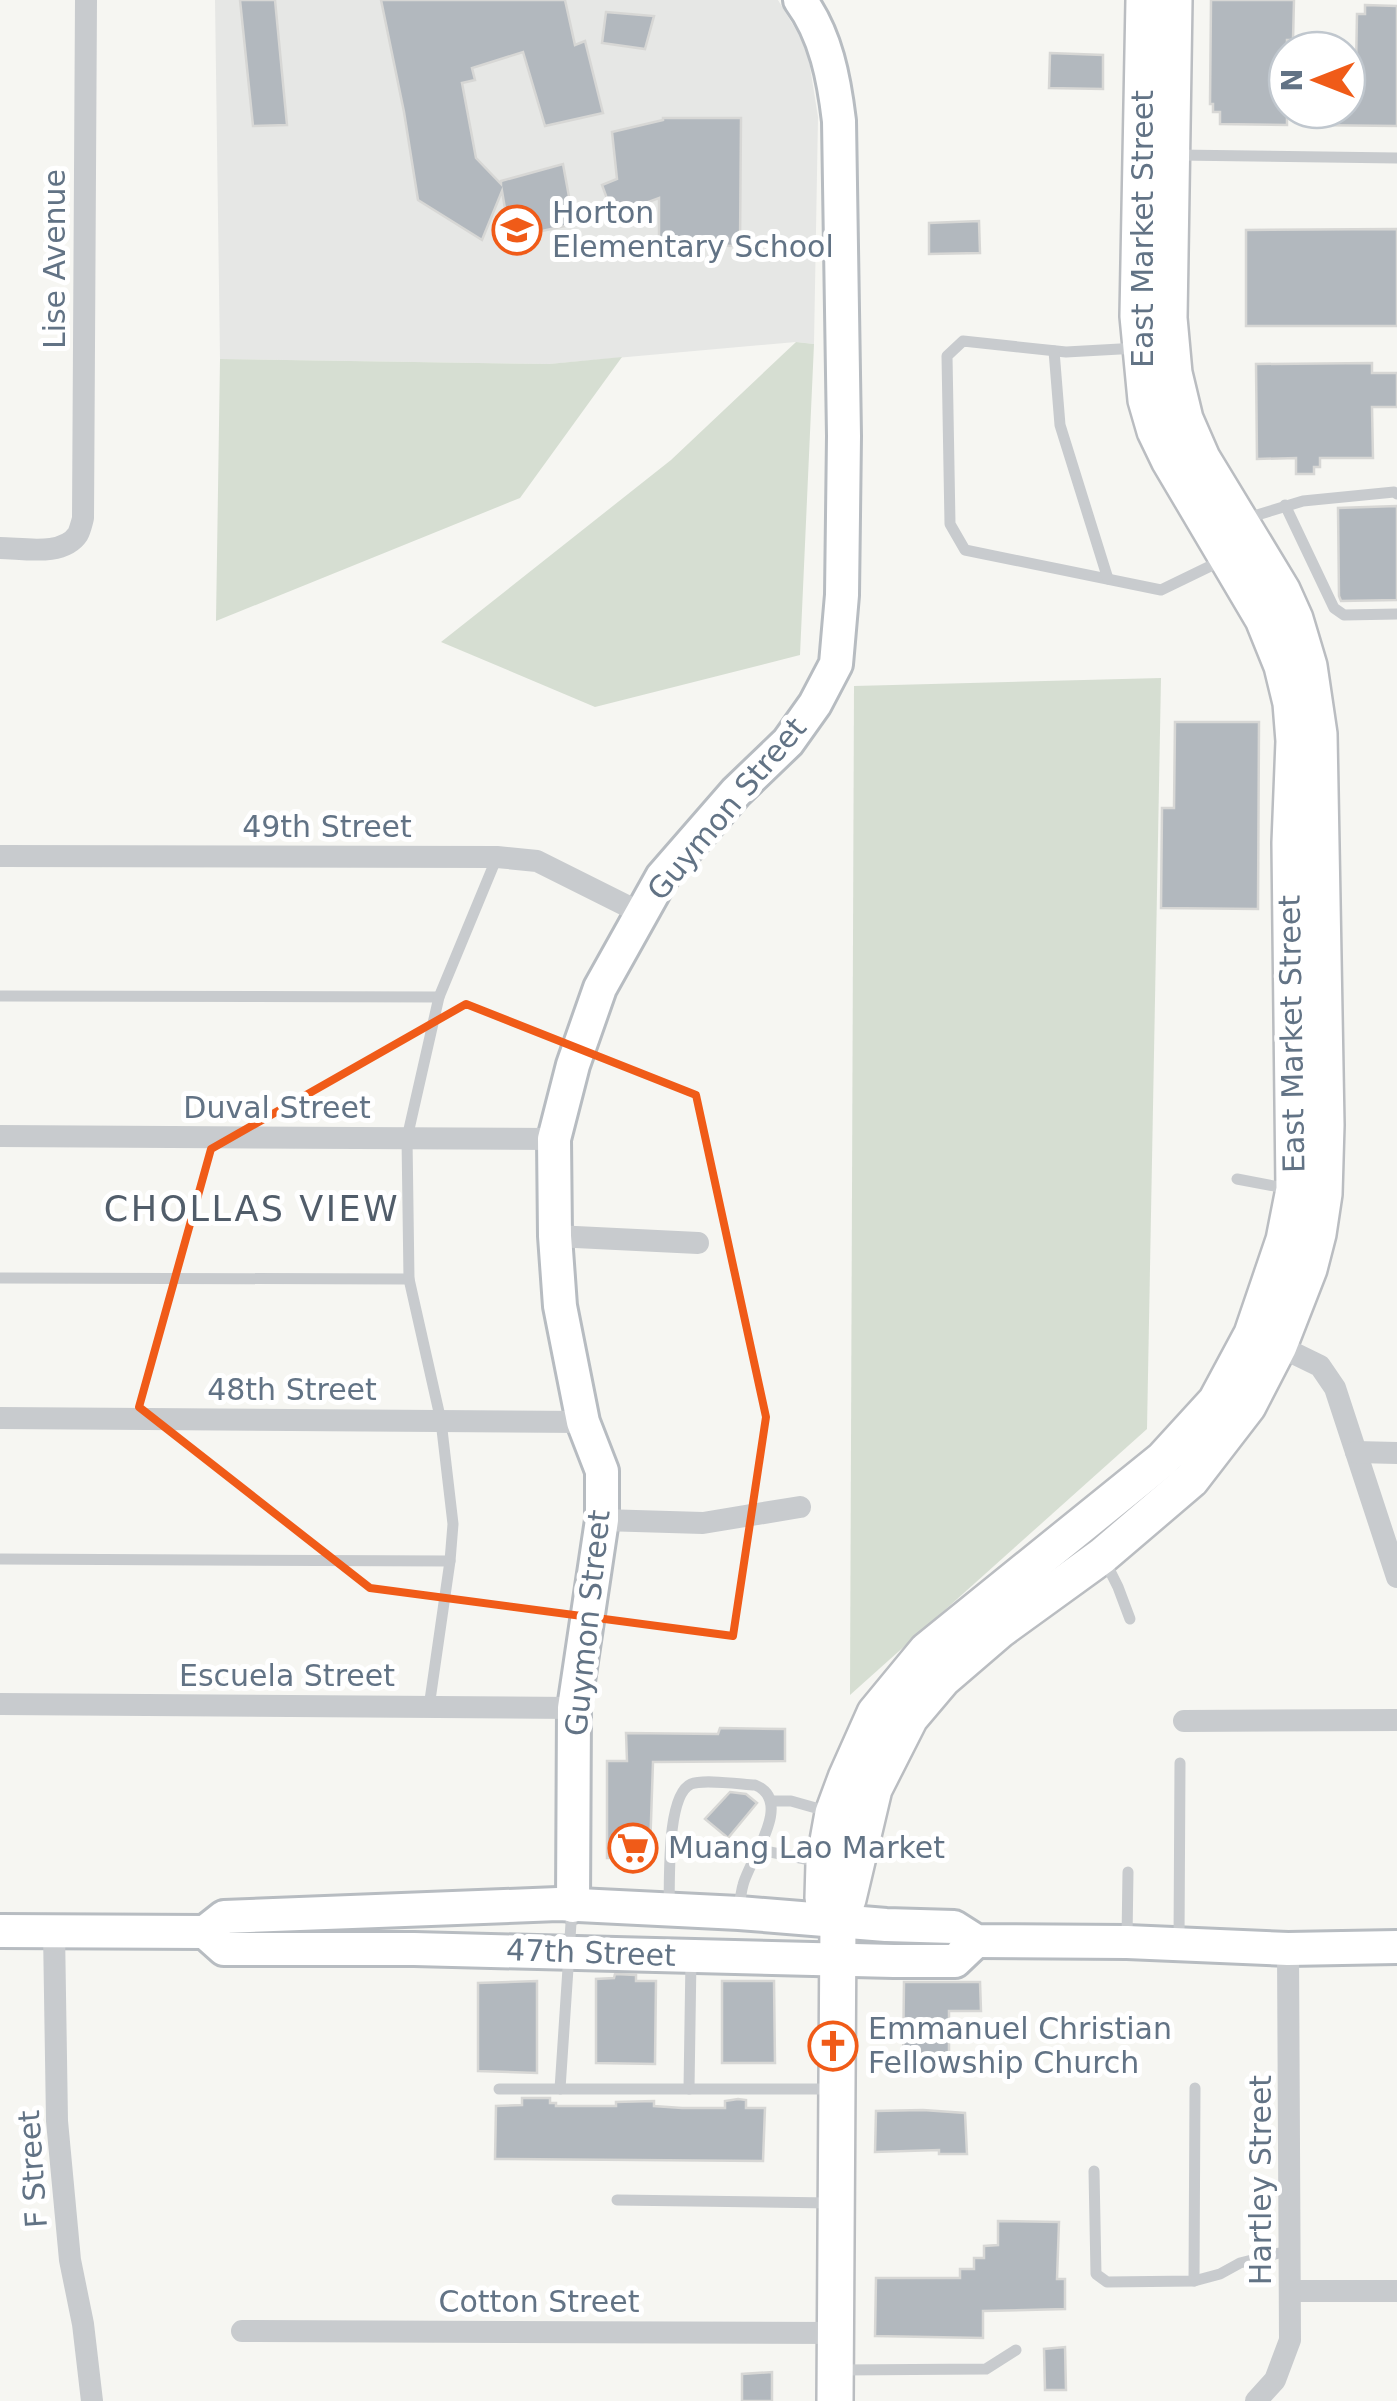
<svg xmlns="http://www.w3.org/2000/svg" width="1397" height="2401" font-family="'DejaVu Sans',sans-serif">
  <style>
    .built { fill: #e6e7e5 }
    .green { fill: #d6ded2 }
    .building { fill: #b2b8be; stroke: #d7d7d5; stroke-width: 2.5 }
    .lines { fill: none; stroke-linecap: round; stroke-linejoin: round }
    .secondary-casing { stroke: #b7bcc1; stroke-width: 38 }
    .primary-casing { stroke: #babdc1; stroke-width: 40 }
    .lane { stroke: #c8cbce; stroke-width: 11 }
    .street { stroke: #c8cbce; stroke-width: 22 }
    .secondary { stroke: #fff; stroke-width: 32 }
    .primary { stroke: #fff; stroke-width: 35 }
    .marked { fill: none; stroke: #f05b18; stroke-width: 8; stroke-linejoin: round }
    .labels { text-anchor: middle; stroke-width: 10; stroke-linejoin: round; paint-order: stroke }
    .poi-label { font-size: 30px; fill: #627385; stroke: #fff; text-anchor: start }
    .street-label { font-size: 30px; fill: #627385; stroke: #fff }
    .quarter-label { font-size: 35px; letter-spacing: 2.5px; fill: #515d6a; stroke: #fff }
  </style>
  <rect width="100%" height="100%" fill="#f6f6f2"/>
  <path class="built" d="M215,0H778L807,48L818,117L814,344L796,342L549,364L220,359Z"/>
  <g class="green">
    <path d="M796,342L814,344L800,655L595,707L441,642L671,460Z"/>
    <path d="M622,357L520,498L216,621L220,359L549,364Z"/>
    <path d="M1161,678L1147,1429L850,1695L854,686Z"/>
  </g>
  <g class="building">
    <path d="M240,0H275L287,125L253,126Z"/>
    <path d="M381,0H565L575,45L585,41L603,113L545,126L523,52L472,68L475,80L462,83L476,158L501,184V181L563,164L574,224L510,238L502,191L482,240L418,200L404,112Z"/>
    <path d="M1211,0H1294L1293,40H1287V125L1220,124V112H1213V104H1210Z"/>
    <path d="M1365,5L1397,6V126L1307,125V110H1347V68H1356L1357,14H1365Z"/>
    <path d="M606,12L654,16L645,49L602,43Z"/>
    <path d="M1050,53L1103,55V89L1049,88Z"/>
    <path d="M663,118H741L740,246L659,245V198L613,215L602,185L617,179L612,132L663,120Z"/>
    <path d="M979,221L980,253L929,254V223Z"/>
    <path d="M1397,229V326H1246V230Z"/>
    <path d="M1372,363V373H1397V407H1372L1373,458H1320V467H1314V474H1296V458L1257,459L1256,364Z"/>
    <path d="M1397,506V600L1341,601L1339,596L1338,508Z"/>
    <path d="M1175,722H1259L1258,909L1161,908L1162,808H1174Z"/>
    <path d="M720,1728L785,1729V1761L653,1762L650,1850H644V1858H607V1761H627L626,1733L718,1734Z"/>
    <path d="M730,1792L746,1794L757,1803L728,1838L705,1819Z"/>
    <path d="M615,1974L636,1975V1981H656L655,2064L596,2063V1979L614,1978Z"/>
    <path d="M537,1981V2073L478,2071V1983Z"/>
    <path d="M722,1981H774L775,2063H722Z"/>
    <path d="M904,1982H980L981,2011H949V2063H903Z"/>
    <path d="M522,2098H550V2103H556V2106H616V2102L654,2101V2106L682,2108H725V2101L738,2099L746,2100V2108H765L763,2161L495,2159L496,2106L522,2105Z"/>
    <path d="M923,2110L965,2113L967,2154H939V2150L875,2152L876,2111Z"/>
    <path d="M998,2221L1059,2222L1057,2279H1065V2309L983,2311V2338L875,2336L876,2278H960V2269H974V2258H984V2246L998,2245Z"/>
    <path d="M1065,2347L1066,2390H1045L1044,2349Z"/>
    <path d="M772,2372V2401H742V2374Z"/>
  </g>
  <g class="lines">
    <g class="secondary-casing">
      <g id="secondary">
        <path d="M573,1906L574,1708L602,1520V1471L583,1422L560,1306L555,1236L554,1139L573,1065L600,988L662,877L736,792L788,742L815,704L836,664L842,595L844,436L839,121C834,79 826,35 800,0"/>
        <path d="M0,1931L205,1932L224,1917L558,1904L739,1913L886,1925L954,1927L976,1941L1127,1942L1288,1949L1397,1947"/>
        <path d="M205,1932L224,1949H414L894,1961H955L976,1941"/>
      </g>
    </g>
    <g class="primary-casing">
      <g id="primary">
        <path d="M838,1922L823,1898L824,1863L833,1813L846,1778L875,1713L927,1650L1163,1459L1216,1401L1252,1334L1284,1240L1294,1189L1290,843L1294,741L1291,703L1282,666L1263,619L1169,460L1155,431L1146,400L1138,316L1144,0"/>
        <path d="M835,2401L838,1922L848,1899L874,1789L910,1718L943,1679L1000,1630L1102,1556L1191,1480L1248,1406L1279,1346L1309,1269L1318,1234L1324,1194L1326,1125L1319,734L1309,666L1295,619L1282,590L1202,458L1185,419L1174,373L1169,318L1174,0"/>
      </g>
    </g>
    <g class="lane">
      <path d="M1177,155L1397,158"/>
      <path d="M1138,348L1066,352L963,341L947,356L950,524L965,550L1161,590L1225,559"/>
      <path d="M1054,351L1060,425L1108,579"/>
      <path d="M1285,505L1334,608L1344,615L1397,614"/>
      <path d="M1244,519L1303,501L1394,492L1397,494"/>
      <path d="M0,996L439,997"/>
      <path d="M1237,1179L1290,1189"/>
      <path d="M0,1278L409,1279"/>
      <path d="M0,1559L450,1561"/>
      <path d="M1104,1559L1118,1587L1130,1619"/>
      <path d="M429,1707L450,1561L453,1524L441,1421L409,1279L407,1138L439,997L497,857"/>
      <path d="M771,1801H791L830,1812"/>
      <path d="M760,1850L820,1862"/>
      <path d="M669,1907C670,1882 666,1795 691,1784C703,1779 739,1784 755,1785C795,1801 749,1860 743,1885C741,1892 740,1901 739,1909"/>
      <path d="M1127,1938L1128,1872"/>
      <path d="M1179,1941L1180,1763"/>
      <path d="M499,2089H832"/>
      <path d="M560,2089L572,1908"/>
      <path d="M689,2089L691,1958"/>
      <path d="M1094,2171L1096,2274L1107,2282L1194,2281L1220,2274L1240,2263L1291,2250"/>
      <path d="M617,2200L832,2203"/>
      <path d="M1194,2281L1195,2088"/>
      <path d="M840,2370L986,2369L1016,2350"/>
    </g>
    <g class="street">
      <path d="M0,548C23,548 63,557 78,534C79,533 83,519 83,518L86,0"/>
      <path d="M0,856L497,857L537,861L641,913"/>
      <path d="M0,1136L554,1139"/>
      <path d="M555,1236L698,1243"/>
      <path d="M1279,1346L1320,1366L1335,1388L1397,1577"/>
      <path d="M0,1418L583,1422"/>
      <path d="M1356,1452L1397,1453"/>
      <path d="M602,1520L703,1523L800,1507"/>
      <path d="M0,1704L574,1708"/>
      <path d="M1184,1721L1397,1720"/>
      <path d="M54,1931L57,2121L70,2260L83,2324L92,2401"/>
      <path d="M1292,2291H1397"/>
      <path d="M242,2331L836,2333"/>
      <path d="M1256,2401L1275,2380L1290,2340L1288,1949"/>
    </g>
    <use href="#secondary" class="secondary"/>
    <use href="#primary" class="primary"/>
  </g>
  <path class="marked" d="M466,1004L696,1095L766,1417L733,1636L370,1588L139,1407L211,1149Z"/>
  <defs>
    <g id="school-ring" transform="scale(2.5)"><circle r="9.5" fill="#fff" stroke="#f05b18" stroke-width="1.5"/><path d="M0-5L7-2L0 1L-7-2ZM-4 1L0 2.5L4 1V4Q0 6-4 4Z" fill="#f05b18"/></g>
    <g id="supermarket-ring" transform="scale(2.5)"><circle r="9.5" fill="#fff" stroke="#f05b18" stroke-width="1.5"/><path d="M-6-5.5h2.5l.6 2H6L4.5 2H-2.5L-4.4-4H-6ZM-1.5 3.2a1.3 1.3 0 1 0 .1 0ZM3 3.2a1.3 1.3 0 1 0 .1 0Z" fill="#f05b18"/></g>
    <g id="church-ring" transform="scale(2.5)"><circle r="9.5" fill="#fff" stroke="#f05b18" stroke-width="1.5"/><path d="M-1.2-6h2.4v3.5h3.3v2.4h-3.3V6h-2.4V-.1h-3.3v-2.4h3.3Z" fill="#f05b18"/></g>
  </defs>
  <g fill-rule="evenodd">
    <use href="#school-ring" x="517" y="230"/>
    <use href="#supermarket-ring" x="633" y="1848"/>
    <use href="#church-ring" x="833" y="2046"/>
  </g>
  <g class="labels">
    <g class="poi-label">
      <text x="552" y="223">Horton<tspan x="552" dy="34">Elementary School</tspan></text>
      <text x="668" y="1858">Muang Lao Market</text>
      <text x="868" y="2039">Emmanuel Christian<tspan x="868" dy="34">Fellowship Church</tspan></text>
    </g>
    <g class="street-label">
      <text transform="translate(1143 229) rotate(-90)" y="10">East Market Street</text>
      <text transform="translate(55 259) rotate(-90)" y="10">Lise Avenue</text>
      <text transform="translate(727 809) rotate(-50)" y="10">Guymon Street</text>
      <text x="327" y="837">49th Street</text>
      <text transform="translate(1292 1034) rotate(-91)" y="10">East Market Street</text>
      <text x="277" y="1118">Duval Street</text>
      <text x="292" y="1400">48th Street</text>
      <text transform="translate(588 1623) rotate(-84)" y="10">Guymon Street</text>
      <text x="287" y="1686">Escuela Street</text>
      <text transform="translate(591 1953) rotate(2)" y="10">47th Street</text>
      <text transform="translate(33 2169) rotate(-94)" y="10">F Street</text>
      <text transform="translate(1261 2180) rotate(-90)" y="10">Hartley Street</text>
      <text x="539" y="2312">Cotton Street</text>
    </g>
    <g class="quarter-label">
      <text x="252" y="1221">CHOLLAS VIEW</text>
    </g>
  </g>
  <g transform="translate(1317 80) rotate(270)"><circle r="48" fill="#ffffff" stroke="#c0c7ce" stroke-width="2.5"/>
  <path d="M0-8L18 38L0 25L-18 38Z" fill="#f05b18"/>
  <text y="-15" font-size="28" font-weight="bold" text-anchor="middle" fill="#627385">N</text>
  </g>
</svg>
